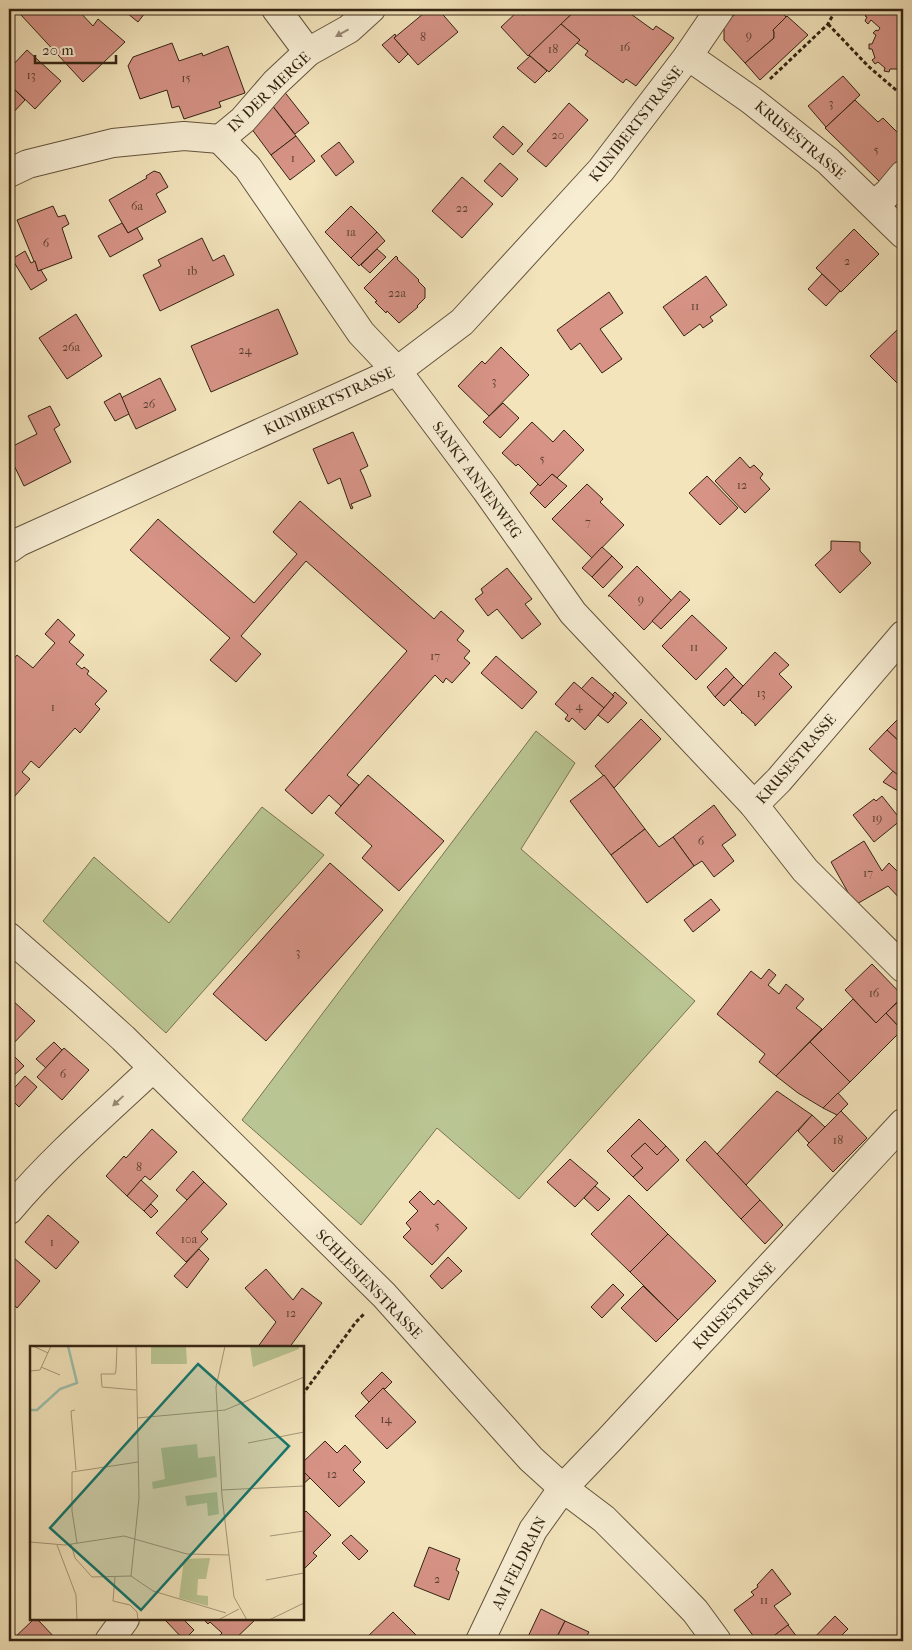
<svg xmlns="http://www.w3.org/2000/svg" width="912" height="1650" font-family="'IM FELL French Canon',serif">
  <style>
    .green { fill: #b9c592; stroke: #767452 }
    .building { fill: #d69386; stroke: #342413 }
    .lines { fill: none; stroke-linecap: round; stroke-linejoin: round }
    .minor-casing { stroke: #64543d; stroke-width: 30 }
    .path { stroke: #342413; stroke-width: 3; stroke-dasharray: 4 2.5; stroke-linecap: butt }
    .minor { stroke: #f7edd3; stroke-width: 28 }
    .oneway { fill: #968873 }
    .labels { text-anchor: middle; stroke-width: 4; stroke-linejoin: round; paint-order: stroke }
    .number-label { font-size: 12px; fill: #5c4030 }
    .street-label { font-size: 15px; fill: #342413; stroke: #f7edd3 }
    .inset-river { fill: none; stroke: #9cbfad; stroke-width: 2.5 }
    .inset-road { fill: none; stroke: #a79778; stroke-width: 1 }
    .view { fill: #0f766e; fill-opacity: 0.15; stroke: #0f766e; stroke-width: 2.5 }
    .inset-edge { fill: none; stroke: #342413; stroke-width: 2.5 }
  </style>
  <rect width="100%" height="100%" fill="#f3e4bc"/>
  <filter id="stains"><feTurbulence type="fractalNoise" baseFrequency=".004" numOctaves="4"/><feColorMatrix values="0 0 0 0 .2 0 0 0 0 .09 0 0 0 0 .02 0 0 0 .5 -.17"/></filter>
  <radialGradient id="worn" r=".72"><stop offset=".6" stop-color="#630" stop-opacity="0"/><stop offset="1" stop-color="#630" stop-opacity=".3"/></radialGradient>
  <g class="green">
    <path d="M536,731L575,763L521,849L695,1001L519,1199L437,1128L361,1225L242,1120Z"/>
    <path d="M262,807L324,855L166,1033L43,921L94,857L169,923Z"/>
  </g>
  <g class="building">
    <path d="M28,9H77L93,26L98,19L125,42L83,82L21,15Z"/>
    <path d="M122,9H148L138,22Z"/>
    <path d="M429,9H438L458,32L418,65L394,38Z"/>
    <path d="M543,9H577L528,56L501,27L518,11L523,15L534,10L538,14Z"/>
    <path d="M577,9H624L653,30L656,26L674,38L636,86L626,79L623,83L585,55L588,51L577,43L580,40L561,24Z"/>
    <path d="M741,9H779L786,17L773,30L774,32V38L745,63L724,40V24Z"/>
    <path d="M864,9H903V71L900,72L899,69H890L889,72L884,71L885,68L878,62L875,64L872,60L875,58L872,49H869V44H872L876,35L873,33L876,30L878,31L880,28L871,20L868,24L865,21L867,17L865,16L867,13L863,10Z"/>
    <path d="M787,16L808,35L760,80L745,63L774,38V32L773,30Z"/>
    <path d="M561,24L580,40L549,72L529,55Z"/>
    <path d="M395,34L396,36L394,38L408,54L399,63L382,45Z"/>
    <path d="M172,43L179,61L202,53L203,56L228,46L245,93L219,102L221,107L184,119L179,106L172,108L167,90L140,99L128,66L133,57Z"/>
    <path d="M27,50L61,81L35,109L9,84V69Z"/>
    <path d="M530,56L547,71L535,83L517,68Z"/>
    <path d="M843,76L860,95L826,127L808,106Z"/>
    <path d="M9,84L25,100L9,117Z"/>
    <path d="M283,90L309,123L295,134L271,104Z"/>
    <path d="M855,100L878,122L883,118L903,138V162L882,184L825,128Z"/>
    <path d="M569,103L588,120L546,167L527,151Z"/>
    <path d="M271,104L296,136L271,155L251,128Z"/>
    <path d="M503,126L523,144L513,155L493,137Z"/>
    <path d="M296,136L315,161L290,180L271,155Z"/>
    <path d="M339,142L354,162L336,176L321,156Z"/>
    <path d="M500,163L518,179L502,197L484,181Z"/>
    <path d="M154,171L160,173L168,187L156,194L166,212L128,233L109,200L147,178L146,176Z"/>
    <path d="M462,177L493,204L462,238L432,211Z"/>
    <path d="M53,206L58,217L65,215L69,224L62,228L72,258L38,271L17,220Z"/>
    <path d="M351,206L377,232L351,258L325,232Z"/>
    <path d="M122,223L128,233L137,228L143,239L110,257L98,236Z"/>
    <path d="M854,229L879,254L841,292L816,268Z"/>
    <path d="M377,232L385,241L359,266L351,258Z"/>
    <path d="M202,238L213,261L224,255L234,275L160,311L143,275L161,266L158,260Z"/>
    <path d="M377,249L386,257L370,273L361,265Z"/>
    <path d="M25,251L31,263L35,261L38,271L41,270L47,280L31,290L12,259Z"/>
    <path d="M396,256L398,258L397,259L419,280L418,281L425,288V298L417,306L418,307L399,323L387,311L386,313L375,302L377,301L364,288Z"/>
    <path d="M822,274L840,291L826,306L808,289Z"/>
    <path d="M706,276L727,305L710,317L713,321L703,328L700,324L684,336L663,307Z"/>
    <path d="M609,292L623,313L600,329L622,359L602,373L580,343L571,350L557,330Z"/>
    <path d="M278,309L298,354L211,392L191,346Z"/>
    <path d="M76,314L102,356L67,379L39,338Z"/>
    <path d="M898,329L903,334V389L870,356Z"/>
    <path d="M501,347L529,375L489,416L458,386L482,361L485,364Z"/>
    <path d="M160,378L176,410L136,429L121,398Z"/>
    <path d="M120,393L129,414L115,421L104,402Z"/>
    <path d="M503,403L519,418L500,438L483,422Z"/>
    <path d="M50,406L60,425L54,429L71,462L24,486L9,455V448L37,434L28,416Z"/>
    <path d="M532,422L553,442L564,430L584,450L557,478L552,474L540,486L518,464L516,466L502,453Z"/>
    <path d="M353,432L368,466L360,470L363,476L371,496L351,504L353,508L351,509L340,478L328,484L313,449Z"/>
    <path d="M740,457L750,468L754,465L763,474L760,478L770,489L745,513L715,481Z"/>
    <path d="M552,474L567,486L545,508L530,493L538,484L540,486Z"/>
    <path d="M707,476L738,508L720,525L689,493Z"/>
    <path d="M587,484L603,499L600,502L624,525L592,558L552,519Z"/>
    <path d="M300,501L434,619L441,611L464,631L457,640L470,651L464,658L470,663L452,683L446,678L443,683L435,675L347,775L359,785L341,806L329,795L312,814L285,790L407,651L306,561L241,636L261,654L236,682L210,660L230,638L130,550L158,519L254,603L297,554L273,532Z"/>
    <path d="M831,541L860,542V551L871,563L840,593L815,565L831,550Z"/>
    <path d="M602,547L612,556L592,577L582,568Z"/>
    <path d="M612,556L623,567L603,588L592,577Z"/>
    <path d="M637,566L672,601L644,630L610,596H608Z"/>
    <path d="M507,568L532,599L525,604L541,624L522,639L497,609L488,616L475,599L483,593L481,589Z"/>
    <path d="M680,591L690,600L661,629L652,621Z"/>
    <path d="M692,615L727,648L696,680L662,646Z"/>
    <path d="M58,619L75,635L69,642L84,655L76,664L82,669L84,667L89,671L87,674L107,691L95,704L100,709L80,733L75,728L39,768L31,761L22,772L30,779L14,797L9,792V685L14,678L9,673V665L17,655L33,668L55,643L45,634Z"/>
    <path d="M775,652L789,665L779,674L792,687L755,726V724L743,713H741L742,712L730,700Z"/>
    <path d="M496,656L537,692L522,709L481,673Z"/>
    <path d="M726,668L734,677L715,697L707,687Z"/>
    <path d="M592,677L614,696L604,708L581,689Z"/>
    <path d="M734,677L743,686L724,706L715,697Z"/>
    <path d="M574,682L604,708L585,730L572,718L569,722L565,719L568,715L555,704Z"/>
    <path d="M615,692L627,703L608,723L598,715L614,696L612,695Z"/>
    <path d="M903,714V745L887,730Z"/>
    <path d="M641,719L661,739L614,788L595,766Z"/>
    <path d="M887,730L903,745V775L900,778L869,749Z"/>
    <path d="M893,771L903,779V794L883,782Z"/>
    <path d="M368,775L444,841L399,891L362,858L372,846L335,813Z"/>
    <path d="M604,775L645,829L611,855L570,801Z"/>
    <path d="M882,796L901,820L874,842L853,815L874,799L876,801Z"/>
    <path d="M714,805L736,835L722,845L734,861L714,877L702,861L694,866L673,837Z"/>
    <path d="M645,829L659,847L673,837L694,866L647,903L611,855Z"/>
    <path d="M864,841L882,871L889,863L901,875L903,872V902L888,886L855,905L831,862Z"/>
    <path d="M330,863L383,910L266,1041L213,994Z"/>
    <path d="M711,899L720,910L693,932L684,920Z"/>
    <path d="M872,964L903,996L876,1023L845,990Z"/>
    <path d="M769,969L776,975L768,985L779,994L786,984L804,999L796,1008L822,1029L776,1076L759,1062L765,1054L717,1014L751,971L761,979Z"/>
    <path d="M11,999L35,1021L9,1048V1002Z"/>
    <path d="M853,999L876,1023L886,1013L902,1030L850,1082L810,1042Z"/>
    <path d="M901,999L903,1001V1026L901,1029L886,1013Z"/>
    <path d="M54,1042L62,1050L46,1068L36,1059Z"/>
    <path d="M810,1042L850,1082L823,1108L798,1093L776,1076Z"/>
    <path d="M64,1048L89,1070L62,1100L37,1077Z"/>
    <path d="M11,1053L24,1066L9,1080V1055Z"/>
    <path d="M25,1076L37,1087L19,1107L9,1097V1094Z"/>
    <path d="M777,1091L812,1115L746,1185L717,1154Z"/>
    <path d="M838,1093L848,1104L837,1115L823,1108Z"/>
    <path d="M841,1111L867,1138L833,1172L807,1145Z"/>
    <path d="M812,1115L825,1127L809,1143L798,1131Z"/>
    <path d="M639,1119L666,1146L657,1155L645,1143L631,1156L643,1168L633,1177L607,1151Z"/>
    <path d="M152,1129L177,1152L150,1180L145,1176L127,1196L106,1176L124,1156L126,1158Z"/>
    <path d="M705,1141L760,1200L741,1219L686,1160Z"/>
    <path d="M645,1143L657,1155L666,1146L679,1160L647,1191L633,1177L643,1168L631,1156Z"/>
    <path d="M570,1159L598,1183L575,1207L547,1182Z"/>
    <path d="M193,1171L204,1182L187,1200L176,1190Z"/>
    <path d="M141,1180L158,1196L144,1211L127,1196Z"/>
    <path d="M204,1182L227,1204L201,1232L208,1239L186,1262L156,1233Z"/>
    <path d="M595,1186L610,1199L598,1211L584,1198Z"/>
    <path d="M420,1191L434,1205L438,1200L467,1228L432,1265L403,1237L411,1229L406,1223L418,1211L409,1202Z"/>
    <path d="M629,1195L668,1234L630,1272L591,1234Z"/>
    <path d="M760,1200L783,1225L765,1244L741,1219Z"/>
    <path d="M151,1204L158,1211L151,1218L144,1211Z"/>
    <path d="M48,1215L79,1242L56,1269L25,1242Z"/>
    <path d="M668,1234L716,1281L678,1320L630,1272Z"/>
    <path d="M199,1249L209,1259L187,1288L174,1276Z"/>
    <path d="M13,1257L40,1281L17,1308L9,1300V1262Z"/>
    <path d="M448,1257L462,1271L442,1289L430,1276Z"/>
    <path d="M266,1269L293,1300L302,1288L322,1303L289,1348H257L276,1322L245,1288Z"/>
    <path d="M613,1284L624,1295L602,1318L591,1307Z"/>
    <path d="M643,1286L678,1320L656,1342L621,1308Z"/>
    <path d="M382,1372L392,1382L385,1389L383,1388L369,1402L361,1393Z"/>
    <path d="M383,1388L416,1422L387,1449L355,1416Z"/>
    <path d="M325,1441L337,1453L345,1445L361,1462L353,1470L365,1482L339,1507L302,1470V1463Z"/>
    <path d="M302,1470L310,1478L302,1485Z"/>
    <path d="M306,1511L331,1535L313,1553L317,1556L302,1571V1515Z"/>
    <path d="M351,1535L368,1551L359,1560L342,1543Z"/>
    <path d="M429,1547L460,1559L456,1570L459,1572L449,1600L414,1586Z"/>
    <path d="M772,1569L791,1594L774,1606L789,1625L767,1641H757L734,1610L754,1595L751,1592L758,1587L757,1585Z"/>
    <path d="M541,1609L565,1621L555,1641H526Z"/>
    <path d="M393,1612L422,1641H363Z"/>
    <path d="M835,1616L848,1629L836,1641H811Z"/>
    <path d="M34,1619H37L58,1641H11Z"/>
    <path d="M169,1619H183L194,1630L184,1640L166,1621Z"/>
    <path d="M203,1619H256L233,1641H224L219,1636L222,1633L210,1622L208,1624Z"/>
    <path d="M565,1621L589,1632L584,1641H555Z"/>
    <path d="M788,1625L800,1641H793L791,1639L789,1641H767Z"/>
  </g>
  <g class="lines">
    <g class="minor-casing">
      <g id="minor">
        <path d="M276,9L308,52"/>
        <path d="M688,56L751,100L828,161L903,234"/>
        <path d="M220,139L248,168L361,333L397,371L486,490L573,613L754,805L805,870L903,968"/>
        <path d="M9,173L28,164L113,143L184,136L220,139L243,120L275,83L308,52L349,29L371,9"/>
        <path d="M874,205L888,193L903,175"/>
        <path d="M9,549L19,542L397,371L462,322L601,170L688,56L720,9"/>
        <path d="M754,805L779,780L903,635"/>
        <path d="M9,937L81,1000L123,1038L384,1295L531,1459L563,1488L604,1519L659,1574L695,1611L717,1641"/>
        <path d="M9,1210C52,1159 104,1114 153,1068"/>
        <path d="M109,1641L125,1619"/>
        <path d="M480,1641L533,1530L563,1488L609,1440L903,1123"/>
      </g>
    </g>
    <g class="path">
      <path d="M828,24L868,66L903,96"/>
      <path d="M770,79L828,24L836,9"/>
      <path d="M302,1395L356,1322L364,1314"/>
    </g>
    <use href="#minor" class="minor"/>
  </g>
  <defs><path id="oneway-solid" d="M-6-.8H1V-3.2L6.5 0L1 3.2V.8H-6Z" transform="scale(1.25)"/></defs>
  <g class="oneway">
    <use href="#oneway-solid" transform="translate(342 33) rotate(151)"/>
    <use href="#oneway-solid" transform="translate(118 1101) rotate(137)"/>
  </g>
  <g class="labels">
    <g class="number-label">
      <text x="749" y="39">9</text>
      <text x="423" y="41">8</text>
      <text x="625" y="51">16</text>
      <text x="553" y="53">18</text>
      <text x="31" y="79">13</text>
      <text x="186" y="82">15</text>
      <text x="831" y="107">3</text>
      <text x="558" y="139">20</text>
      <text x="876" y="154">5</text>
      <text x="293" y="162">1</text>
      <text x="137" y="210">6a</text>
      <text x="462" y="212">22</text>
      <text x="351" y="236">1a</text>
      <text x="46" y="247">6</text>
      <text x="847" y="265">2</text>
      <text x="192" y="275">1b</text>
      <text x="397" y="297">22a</text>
      <text x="695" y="310">11</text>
      <text x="71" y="351">26a</text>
      <text x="245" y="354">24</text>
      <text x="494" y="385">3</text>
      <text x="149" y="408">26</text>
      <text x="542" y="463">5</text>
      <text x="742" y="489">12</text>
      <text x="588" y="526">7</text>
      <text x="641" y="603">9</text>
      <text x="694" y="651">11</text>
      <text x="435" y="660">17</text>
      <text x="761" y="697">13</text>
      <text x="579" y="710">4</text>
      <text x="53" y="711">1</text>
      <text x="877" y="822">19</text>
      <text x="701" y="845">6</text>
      <text x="868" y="877">17</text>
      <text x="298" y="956">3</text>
      <text x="874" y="997">16</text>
      <text x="63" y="1078">6</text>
      <text x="838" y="1144">18</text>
      <text x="139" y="1171">8</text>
      <text x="437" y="1230">5</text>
      <text x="189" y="1243">10a</text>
      <text x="52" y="1246">1</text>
      <text x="291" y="1317">12</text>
      <text x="386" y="1423">14</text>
      <text x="332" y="1478">12</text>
      <text x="437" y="1583">2</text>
      <text x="764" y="1604">11</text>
    </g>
    <g class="street-label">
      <text transform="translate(269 92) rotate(-44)" y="5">IN DER MERGE</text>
      <text transform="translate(636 124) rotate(-52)" y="5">KUNIBERTSTRASSE</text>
      <text transform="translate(800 140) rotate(40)" y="5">KRUSESTRASSE</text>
      <text transform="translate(329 401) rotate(-25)" y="5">KUNIBERTSTRASSE</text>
      <text transform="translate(477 480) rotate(54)" y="5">SANKT ANNENWEG</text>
      <text transform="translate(796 759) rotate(-49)" y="5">KRUSESTRASSE</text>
      <text transform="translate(369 1284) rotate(46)" y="5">SCHLESIENSTRASSE</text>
      <text transform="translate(734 1306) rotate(-47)" y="5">KRUSESTRASSE</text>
      <text transform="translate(519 1563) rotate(-63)" y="5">AM FELDRAIN</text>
    </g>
  </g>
  <g transform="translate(30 1346)">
    <rect width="274" height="274" fill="#f3e4bc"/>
    <path d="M121,0H156L157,18H121ZM220,0H269V3L223,21ZM167,98L168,112L185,110L187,131L123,143L122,136L135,133L131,102ZM187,146L189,168L178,170L177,157L157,160L155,150ZM180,212L176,233H168L167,249L178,250V260L149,252L154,213Z" fill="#b9c592"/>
    <path class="inset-river" d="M0,64H7L30,43L47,37L38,0"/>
    <path class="inset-road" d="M3,0L18,7M195,0L186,41L192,150L204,251L217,274M87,1L86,24L85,28H71L72,41L106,44M11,21L30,29M0,25L10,24L21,0M45,64L41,65L46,124M107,72L195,64L274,31M218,97L274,86M191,144L274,140M240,190L274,185M0,196L35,199L94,190L157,208L199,209M47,197L42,165V126L108,116M41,198L45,212L62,231L101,230L123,245L196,267M27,199L46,249L47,274M101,230L109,152L106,0M85,231L83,255L100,259L107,266L108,274M236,234L274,227M188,274L209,263M239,274L274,257"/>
    <path class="view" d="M168,18L259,100L111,264L20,182Z"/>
    <rect width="274" height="274" class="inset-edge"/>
  </g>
  <rect width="912" height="1650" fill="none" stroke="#f3e4bc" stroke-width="30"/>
  <rect x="10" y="10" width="892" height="1630" fill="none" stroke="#342413" stroke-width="2.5"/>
  <rect x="15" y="15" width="882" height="1620" fill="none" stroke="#342413"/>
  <path d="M35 55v8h81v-8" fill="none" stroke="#342413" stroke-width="2.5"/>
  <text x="42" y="55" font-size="15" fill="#342413" stroke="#f7edd3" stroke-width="4" paint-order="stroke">20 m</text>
  <rect width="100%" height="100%" filter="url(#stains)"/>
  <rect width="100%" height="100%" fill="url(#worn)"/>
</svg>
